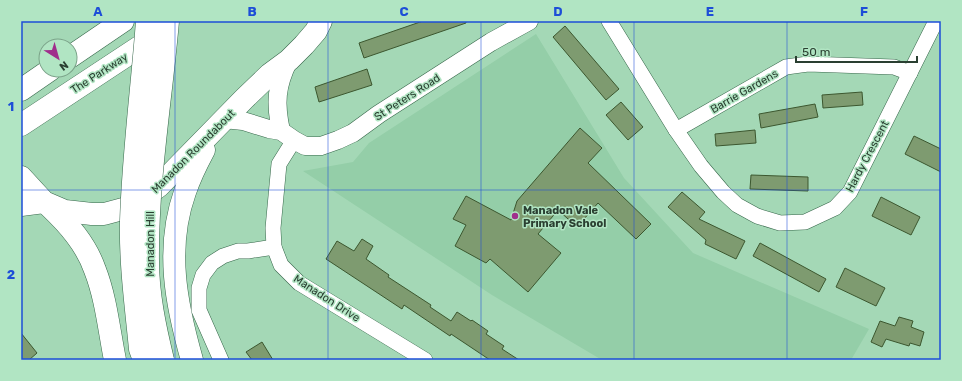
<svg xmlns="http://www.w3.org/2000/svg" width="962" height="381" font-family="Rubik,sans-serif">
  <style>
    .built { fill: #94cea8 }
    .building { fill: #7e9b70; stroke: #3c572f }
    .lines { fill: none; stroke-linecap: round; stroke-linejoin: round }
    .minor-casing { stroke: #36674a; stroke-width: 16 }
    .tertiary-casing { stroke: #36674a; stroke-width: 19 }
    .trunk-casing { stroke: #36674a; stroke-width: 23 }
    .minor { stroke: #fff; stroke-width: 15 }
    .tertiary { stroke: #fff; stroke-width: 18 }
    .trunk { stroke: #fff; stroke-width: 22 }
    .primary-bridge-casing { stroke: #36674a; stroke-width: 23; stroke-linecap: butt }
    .primary-bridge { stroke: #fff; stroke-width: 22 }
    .grid { fill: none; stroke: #1d4ed8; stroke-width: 1; stroke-opacity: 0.55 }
    .poi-dot { fill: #a02f8c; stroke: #b1e5c3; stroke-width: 1.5 }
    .labels { text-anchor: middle; stroke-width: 3; stroke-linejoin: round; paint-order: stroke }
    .street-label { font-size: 11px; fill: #2a3f31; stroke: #b1e5c3 }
    .poi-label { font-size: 11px; font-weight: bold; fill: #2a3f31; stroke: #b1e5c3; text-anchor: start }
    .neatline { fill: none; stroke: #1d4ed8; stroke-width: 1.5 }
    .grid-label { font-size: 13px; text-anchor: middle; font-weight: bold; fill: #1d4ed8 }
  </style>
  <rect width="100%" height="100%" fill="#a4d8b6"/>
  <path class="built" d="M536,34L624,178L693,253L869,329L851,360H602L492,295L303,171L353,162L369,143Z"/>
  <g class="building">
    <path d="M423,21H466V23L364,58L359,43Z"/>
    <path d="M565,26L619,89L606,100L553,37Z"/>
    <path d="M367,69L372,85L319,102L315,87Z"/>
    <path d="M862,92L863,105L823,108L822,95Z"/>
    <path d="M621,102L643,127L628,140L606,115Z"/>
    <path d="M815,104L818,117L761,128L759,114Z"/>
    <path d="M580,128L602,148L588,163L651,224L636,239L598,203L577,227L558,210L538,234L561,253L528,292L490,259L486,263L455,246L466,225L453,219L466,196L511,220L517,201Z"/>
    <path d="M755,130L756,143L716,146L715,134Z"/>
    <path d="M914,136L941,149V172L905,154Z"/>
    <path d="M751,175L808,177V191L750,189Z"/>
    <path d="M682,192L705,212L699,219L745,241L736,259L705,244L706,240L668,207Z"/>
    <path d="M881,197L920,217L911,235L872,216Z"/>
    <path d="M362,239L373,246L366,259L389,275L388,277L431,305L430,307L451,321L457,312L471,321L472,320L488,331L486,334L504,346L502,349L519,360H490L451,334L450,336L404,305L402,309L326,259L337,241L354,251Z"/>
    <path d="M760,243L826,279L819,292L753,256Z"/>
    <path d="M845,268L885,288L876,306L836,287Z"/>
    <path d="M899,317L913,321L911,327L924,332L920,346L910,343L909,346L886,339L882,347L871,342L880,321L895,326Z"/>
    <path d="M21,333L37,353L29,360H21Z"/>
    <path d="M262,342L273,360H252L246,352Z"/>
  </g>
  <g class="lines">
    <g class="minor-casing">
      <g id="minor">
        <path d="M609,21L676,130L701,166L723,192L737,205L757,216L780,223L805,222L835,208L850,192L936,21"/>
        <path d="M676,130L786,67L808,64L894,67L910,73"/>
        <path d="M294,140L279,164L273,228L274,247L281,265L299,283L425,360"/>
        <path d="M221,360L199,310V288L203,275L212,263L223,256L238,251H248L274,247"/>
      </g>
    </g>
    <g class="tertiary-casing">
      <g id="tertiary">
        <path d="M224,119L243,121L269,129L281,131L294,140L305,146H321L338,140L353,133L379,114L491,42L529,21"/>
        <path d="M281,131C275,103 276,86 289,60"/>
      </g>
    </g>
    <g class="trunk-casing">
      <g id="trunk">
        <path d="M70,57L123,21"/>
        <path d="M21,90L50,70"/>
        <path d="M21,125L159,34"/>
        <path d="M21,177L44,202L65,211L92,214H104L130,207L159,186L244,99L270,74L289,60L304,45L316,31L321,21"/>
        <path d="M21,205L44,202"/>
        <path d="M49,206C68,224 86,244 95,270C106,298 109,330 115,360"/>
        <path d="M192,360C176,304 165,248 185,192C190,177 197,163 204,150"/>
      </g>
    </g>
    <use href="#minor" class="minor"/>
    <use href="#tertiary" class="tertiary"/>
    <use href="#trunk" class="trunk"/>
    <g class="primary-bridge-casing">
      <g id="primary-bridge">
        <path d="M144,360L140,349C136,307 130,264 131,221C133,154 142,88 147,21"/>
        <path d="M163,360C155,327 148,294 148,261C147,181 161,101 168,21"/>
      </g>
    </g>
    <use href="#primary-bridge" class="primary-bridge"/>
  </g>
  <path class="grid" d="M175,21V360M328,21V360M481,21V360M634,21V360M787,21V360M21,190H941"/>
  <circle class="poi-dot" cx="515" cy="216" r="4"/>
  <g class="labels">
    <g class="street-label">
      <text transform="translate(99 73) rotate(-33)" y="4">The Parkway</text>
      <text transform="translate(744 91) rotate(-30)" y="4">Barrie Gardens</text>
      <text transform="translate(407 97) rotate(-33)" y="4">St Peters Road</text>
      <text transform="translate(193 151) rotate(-45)" y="4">Manadon Roundabout</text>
      <text transform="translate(867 156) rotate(-62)" y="4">Hardy Crescent</text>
      <text transform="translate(150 244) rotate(-90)" y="4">Manadon Hill</text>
      <text transform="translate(327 298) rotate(33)" y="4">Manadon Drive</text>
    </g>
    <g class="poi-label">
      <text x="523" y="214">Manadon Vale<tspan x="523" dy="13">Primary School</tspan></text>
    </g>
  </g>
  <rect width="962" height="381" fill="none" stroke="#b1e5c3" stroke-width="44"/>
  <g transform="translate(58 58) rotate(143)"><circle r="19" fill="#b1e5c3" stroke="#7ba389"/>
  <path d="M0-3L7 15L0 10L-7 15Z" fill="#a02f8c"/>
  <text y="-6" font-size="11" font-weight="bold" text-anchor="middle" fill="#2a3f31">N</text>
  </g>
  <path d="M796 56v6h121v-6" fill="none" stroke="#2a3f31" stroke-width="2"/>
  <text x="802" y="56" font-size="12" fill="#2a3f31" stroke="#b1e5c3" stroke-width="3" paint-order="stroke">50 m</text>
  <rect x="22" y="22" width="918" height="337" class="neatline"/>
  <g class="grid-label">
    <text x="98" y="16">A</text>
    <text x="252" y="16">B</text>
    <text x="404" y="16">C</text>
    <text x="558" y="16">D</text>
    <text x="710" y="16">E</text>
    <text x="864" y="16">F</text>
    <text x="11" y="111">1</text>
    <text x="11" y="279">2</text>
  </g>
</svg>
